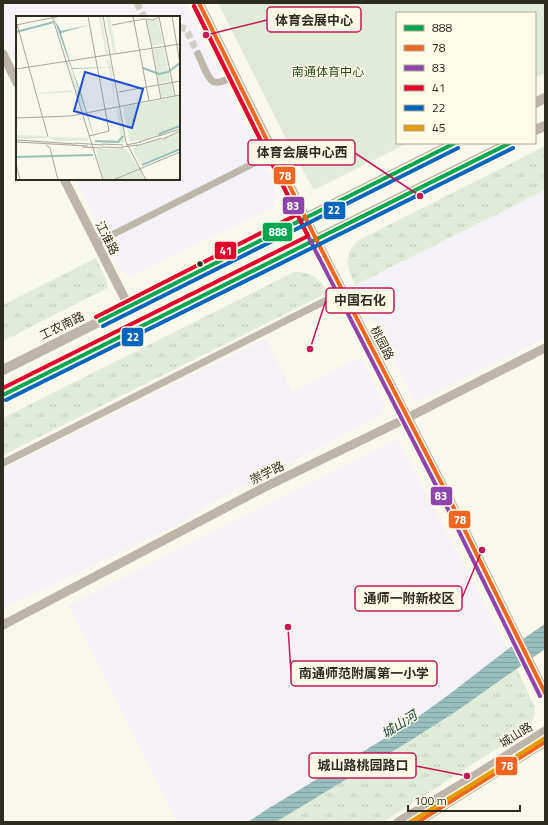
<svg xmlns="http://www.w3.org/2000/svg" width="548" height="825" font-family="'Titillium Web','Noto Sans SC',sans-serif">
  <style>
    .commercial { fill: #f5f2f7 }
    .grass { fill: url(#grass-tufts) }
    .park { fill: #e0ecd8 }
    .water { fill: url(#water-rules) }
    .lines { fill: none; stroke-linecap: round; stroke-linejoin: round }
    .street-tunnel { stroke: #d0cfc4; stroke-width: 7; stroke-dasharray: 7 3.5; stroke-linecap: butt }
    .street { stroke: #beb7ab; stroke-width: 7 }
    .secondary { stroke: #bdb5a7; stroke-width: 9 }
    .primary { stroke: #beb7a9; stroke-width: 10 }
    .bus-1-casing { stroke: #fffbe7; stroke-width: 7 }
    .bus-2-casing { stroke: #fffbe7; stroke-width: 7 }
    .bus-3-casing { stroke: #fffbe7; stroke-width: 7 }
    .bus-4-casing { stroke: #fffbe7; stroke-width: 7 }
    .bus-5-casing { stroke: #fffbe7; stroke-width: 7 }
    .bus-6-casing { stroke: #fffbe7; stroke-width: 7 }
    .bus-1 { stroke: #00a651; stroke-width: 4 }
    .bus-2 { stroke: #f26522; stroke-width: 4 }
    .bus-3 { stroke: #8e44ad; stroke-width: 4 }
    .bus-4 { stroke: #e4002b; stroke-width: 4 }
    .bus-5 { stroke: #0065bd; stroke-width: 4 }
    .bus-6 { stroke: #e39a03; stroke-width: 4 }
    .bus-dot { fill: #2e2c1f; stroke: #fffbe7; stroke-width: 1.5 }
    .labels { text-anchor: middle; stroke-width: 3; stroke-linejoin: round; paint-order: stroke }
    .park-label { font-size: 12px; fill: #274d1e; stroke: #fffbe7 }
    .street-label { font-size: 12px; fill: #2e2c1f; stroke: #fffbe7 }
    .water-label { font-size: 13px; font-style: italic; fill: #0f4346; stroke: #fffbe7 }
    .inset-river { fill: none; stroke: #98bebd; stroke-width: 2 }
    .inset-road { fill: none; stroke: #a8a69b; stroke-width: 1 }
    .view { fill: #1d4ed8; fill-opacity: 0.15; stroke: #1d4ed8; stroke-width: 2 }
    .inset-edge { fill: none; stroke: #2e2c1f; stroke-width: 2 }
    .leader { fill: none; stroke: #c2185b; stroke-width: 1.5 }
    .callout-dot { fill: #c2185b; stroke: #fffbe7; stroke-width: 1.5 }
    .callout { fill: #fffbe7; stroke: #c2185b; stroke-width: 1.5 }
    .callout-label { font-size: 13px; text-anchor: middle; font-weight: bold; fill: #2e2c1f }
    .line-badge { stroke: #fffbe7; stroke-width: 1.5 }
    .badge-label { font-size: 11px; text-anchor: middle; font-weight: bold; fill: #fff }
  </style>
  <defs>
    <pattern id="grass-tufts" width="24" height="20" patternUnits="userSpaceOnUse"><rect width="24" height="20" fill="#e0ecd8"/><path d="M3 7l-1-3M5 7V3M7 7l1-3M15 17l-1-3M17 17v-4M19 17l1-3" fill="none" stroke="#c0cbb9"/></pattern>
    <pattern id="water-rules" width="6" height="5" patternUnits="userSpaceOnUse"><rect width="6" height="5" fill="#98bebd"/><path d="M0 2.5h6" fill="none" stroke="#83a3a2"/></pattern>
  </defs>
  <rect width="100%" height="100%" fill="#f9f8ed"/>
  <g class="commercial">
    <path d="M3,3H185L275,186L276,197L275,203L272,208L129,277L119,268L75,179H179V17H17V64L3,35Z"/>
    <path d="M545,190V338L415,402L355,285Z"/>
    <path d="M266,338L292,392L357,358L361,359L383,400L384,406L383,412L379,417L210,504L179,524L3,609V469Z"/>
    <path d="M398,439L508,649L451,693L407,725L269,808L248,822H177L68,605Z"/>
  </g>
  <g class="grass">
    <path d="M545,146V190L355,285C347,267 343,257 357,241Z"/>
    <path d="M96,258L107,282V288L3,341V305Z"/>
    <path d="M294,272C309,271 322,278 327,293L3,455V418Z"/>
    <path d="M517,669L535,708L534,718L526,730L383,822H276L413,739L458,710Z"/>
  </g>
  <path class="park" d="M218,3H545V73L535,78V13H397V143H408L314,190L292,151Z"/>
  <path class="water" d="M545,624V649L458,710L413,739L276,822H248L269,808L407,725L451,693L508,649Z"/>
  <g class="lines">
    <g class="street-tunnel">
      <path d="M137,3L144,17"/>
      <path d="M179,27L186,29L198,54"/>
    </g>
    <g class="street">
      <path d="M198,54C201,60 208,80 214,82C221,84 230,78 235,75"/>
      <path d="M96,243L274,153"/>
      <path d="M3,463L343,292"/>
    </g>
    <g class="secondary">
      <path d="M199,3L274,153L316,239L447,494L545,693"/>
      <path d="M3,54L17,83"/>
      <path d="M64,179L129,307"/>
      <path d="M3,625L263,488L407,418L545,348"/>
      <path d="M398,822L468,780L545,731"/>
      <path d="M418,822L545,742"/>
    </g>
    <g class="primary">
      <path d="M535,103L545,98"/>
      <path d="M535,130L545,126"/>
      <path d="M3,370L455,143"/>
      <path d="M3,395L510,143"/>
    </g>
    <g class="bus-1-casing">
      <g id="bus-1">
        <path d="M100,321L455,143"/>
        <path d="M3,395L510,143"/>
      </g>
    </g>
    <g class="bus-2-casing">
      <g id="bus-2">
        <path d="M199,3L316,239L447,494L545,693"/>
        <path d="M418,822L545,742"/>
      </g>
    </g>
    <g class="bus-3-casing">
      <path id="bus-3" d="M194,6L311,242L442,497L540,696"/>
    </g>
    <g class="bus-4-casing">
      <g id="bus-4">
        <path d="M96,317L302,212"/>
        <path d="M3,388L308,236L194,6"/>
      </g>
    </g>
    <g class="bus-5-casing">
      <g id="bus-5">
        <path d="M103,326L458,148"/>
        <path d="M6,400L513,148"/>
      </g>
    </g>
    <g class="bus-6-casing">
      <path id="bus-6" d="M410,822L471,785L545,738"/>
    </g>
    <use href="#bus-1" class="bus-1"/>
    <use href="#bus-2" class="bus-2"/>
    <use href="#bus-3" class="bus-3"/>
    <use href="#bus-4" class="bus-4"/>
    <use href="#bus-5" class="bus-5"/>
    <use href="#bus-6" class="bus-6"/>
  </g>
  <circle class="bus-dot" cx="200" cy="264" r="3.5"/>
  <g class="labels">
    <g class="park-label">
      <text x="328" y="76">南通体育中心</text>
    </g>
    <g class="street-label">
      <text transform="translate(107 238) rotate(63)" y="4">江淮路</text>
      <text transform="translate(62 326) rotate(-26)" y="4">工农南路</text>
      <text transform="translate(382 343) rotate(63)" y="4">桃园路</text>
      <text transform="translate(267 473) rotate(-26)" y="4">崇学路</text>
      <text transform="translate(516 735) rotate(-32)" y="4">城山路</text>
    </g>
    <g class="water-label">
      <text transform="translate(399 724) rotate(-33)" y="5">城山河</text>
    </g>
  </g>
  <g transform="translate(16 16)">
    <rect width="164" height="164" fill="#f9f8ed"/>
    <path d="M83,0H85L92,38L90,39ZM90,0H94L100,37L97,35ZM91,43L94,45L100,90ZM52,48L59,64L69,96H66ZM56,74V76L21,78L22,77ZM100,92L103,93L109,126L80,127L96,123L103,126L105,123ZM164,116V131L125,148L120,141L117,132ZM0,119L30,120L31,122L6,123L0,122ZM33,121L72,122L73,125H40Z" fill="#e0ecd8"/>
    <path d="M142,3L147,28L136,30L131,5ZM148,32L154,65L143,67L137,34ZM155,67L157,79L146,82L143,70ZM164,80V111L128,124L114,126L107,91ZM83,133H110L123,152L96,164H87L80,135ZM124,153L129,164H97Z" fill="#e0ecd8"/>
    <path d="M38,3L45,15L73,9L45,17L56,52L102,51L56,53L65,76L80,127L63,75L60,76L63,74Z" fill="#98bebd"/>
    <path class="inset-river" d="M0,16L38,6M127,52L143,58L152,56L164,47M143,118L164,110M79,125L102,126L107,120M0,141L77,139M126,149L164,133"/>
    <path class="inset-road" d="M36,0L87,164M72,0L93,115L73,120M87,0L110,126L130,164M117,0L133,85M156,0L164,48M143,1L159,80M130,4L136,32M1,8L32,121M0,9L45,0M96,9L128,3L137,4L145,0M136,33L145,83M0,53L164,28M103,76L164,65M0,102L54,100L164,79M143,120L164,113M147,123L164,115M0,124L60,128M0,126L72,130M123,126L145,119M59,127L87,129M86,128L107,129M30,129L34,132L42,164M110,129L125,126M120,130L146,122M66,131L86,132M86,131L107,132M106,131L122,129M0,148L4,164M97,164L164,136"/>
    <path class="view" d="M69,56L127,73L116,112L58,95Z"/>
    <rect width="164" height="164" class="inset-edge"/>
  </g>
  <path class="leader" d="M206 35L267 20M420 196L355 153M310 349L326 300M482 550L462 598M288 627L291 673M467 776L416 766"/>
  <g class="callout-dot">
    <circle cx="206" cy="35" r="4"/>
    <circle cx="420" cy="196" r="4"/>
    <circle cx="310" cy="349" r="4"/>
    <circle cx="482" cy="550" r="4"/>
    <circle cx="288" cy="627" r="4"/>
    <circle cx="467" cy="776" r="4"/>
  </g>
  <g class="callout">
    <rect x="267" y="7" width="94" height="25" rx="4"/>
    <rect x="248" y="140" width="107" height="25" rx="4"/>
    <rect x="326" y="288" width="68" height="25" rx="4"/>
    <rect x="355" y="586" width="107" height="25" rx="4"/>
    <rect x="291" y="661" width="146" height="25" rx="4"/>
    <rect x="309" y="753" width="107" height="25" rx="4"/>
  </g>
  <g class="callout-label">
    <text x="314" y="25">体育会展中心</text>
    <text x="302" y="157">体育会展中心西</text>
    <text x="360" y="305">中国石化</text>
    <text x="409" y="603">通师一附新校区</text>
    <text x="364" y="678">南通师范附属第一小学</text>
    <text x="363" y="770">城山路桃园路口</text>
  </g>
  <g class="line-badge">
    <rect x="273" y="166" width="23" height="19" rx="4" fill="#f26522"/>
    <rect x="282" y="196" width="23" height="19" rx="4" fill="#8e44ad"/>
    <rect x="323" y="201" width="23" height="19" rx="4" fill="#0065bd"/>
    <rect x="262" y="222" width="31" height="20" rx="4" fill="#00a651"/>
    <rect x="214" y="241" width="23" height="19" rx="4" fill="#e4002b"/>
    <rect x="121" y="327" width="23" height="20" rx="4" fill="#0065bd"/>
    <rect x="430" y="486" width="23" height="20" rx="4" fill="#8e44ad"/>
    <rect x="448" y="510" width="23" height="19" rx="4" fill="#f26522"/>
    <rect x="495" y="756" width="23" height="20" rx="4" fill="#f26522"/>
  </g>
  <g class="badge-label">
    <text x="285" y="180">78</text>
    <text x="293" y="210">83</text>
    <text x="334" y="214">22</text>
    <text x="278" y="236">888</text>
    <text x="226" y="255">41</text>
    <text x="133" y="341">22</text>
    <text x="441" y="500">83</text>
    <text x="460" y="524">78</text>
    <text x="507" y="770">78</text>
  </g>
  <rect width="548" height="825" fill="none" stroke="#2e2c1f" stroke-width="8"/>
  <rect x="396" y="12" width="140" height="132" fill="#fffbe7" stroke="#aba897"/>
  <rect x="404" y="25" width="20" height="6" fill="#00a651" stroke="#aba897"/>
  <text x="432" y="32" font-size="12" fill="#2e2c1f">888</text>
  <rect x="404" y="45" width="20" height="6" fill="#f26522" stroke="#aba897"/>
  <text x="432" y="52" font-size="12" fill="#2e2c1f">78</text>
  <rect x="404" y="65" width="20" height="6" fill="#8e44ad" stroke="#aba897"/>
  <text x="432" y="72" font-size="12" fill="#2e2c1f">83</text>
  <rect x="404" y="85" width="20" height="6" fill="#e4002b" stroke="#aba897"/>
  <text x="432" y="92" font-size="12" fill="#2e2c1f">41</text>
  <rect x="404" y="105" width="20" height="6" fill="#0065bd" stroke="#aba897"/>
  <text x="432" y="112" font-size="12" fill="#2e2c1f">22</text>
  <rect x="404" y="125" width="20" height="6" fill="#e39a03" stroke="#aba897"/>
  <text x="432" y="132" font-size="12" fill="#2e2c1f">45</text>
  <path d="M408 805v6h112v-6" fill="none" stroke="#2e2c1f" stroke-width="2"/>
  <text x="414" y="805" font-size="12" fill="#2e2c1f" stroke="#fffbe7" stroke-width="3" paint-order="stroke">100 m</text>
</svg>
